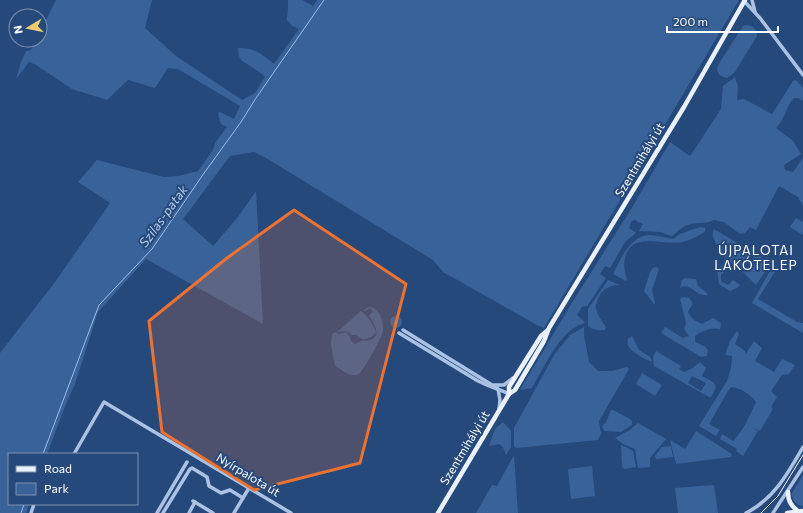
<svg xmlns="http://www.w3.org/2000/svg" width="803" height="513" font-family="Commissioner,sans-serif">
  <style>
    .green { fill: #396299; fill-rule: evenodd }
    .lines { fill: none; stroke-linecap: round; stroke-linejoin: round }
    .stream { stroke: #9fbde5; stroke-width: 1 }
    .minor { stroke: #aac3e5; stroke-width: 3.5 }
    .major { stroke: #eaf1fc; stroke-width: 4.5 }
    .tram { stroke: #fff; stroke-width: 1 }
    .marked { fill: #eb7230; fill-opacity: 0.2; stroke: #eb7230; stroke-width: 3; stroke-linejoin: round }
    .labels { text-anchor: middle; stroke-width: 4; stroke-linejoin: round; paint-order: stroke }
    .street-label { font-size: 12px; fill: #fff; stroke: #26497c }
    .water-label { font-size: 13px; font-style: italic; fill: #b5cdec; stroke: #26497c }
    .neighbourhood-label { font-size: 13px; letter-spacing: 1px; fill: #fff; stroke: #26497c }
  </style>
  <rect width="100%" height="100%" fill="#26497c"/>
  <g class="green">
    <path d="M56,0H152L145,28L176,56L242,100L255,93L265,77L262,74L241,60L239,56L238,48C256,48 261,54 274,64L299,29L292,26L287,20L288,8V0H302L313,6L317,0H739L544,328L537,325L443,272L433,260L266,158L254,152L230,156L183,219L213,246L238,217L256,191L263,324L146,259L98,312L75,384L68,399L47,454H9V504H29L26,513H0V353L55,282L110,203L78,182L97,160L164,177L179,176L198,171L213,150L215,143L227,127L221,124L219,118L218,113L220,112L234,119L240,106L178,69L168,68L155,88L128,80L107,100L72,89L36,65L29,62L16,79L21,62L26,51L31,50L36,40H40V32Z"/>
    <path d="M746,25C753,25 757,29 757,36L735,72L727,78C719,77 716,72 718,65L743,26Z"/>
    <path d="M735,77L738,86L737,100L744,99L772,114L793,81L796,80L803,88V101L798,98H794C786,106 785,120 776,128L793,141L801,154L784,165L785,170L793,172L803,158V206L798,197L779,186L756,230L750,227L745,233L740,234L724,222L714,220C708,224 699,222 691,224C683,226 678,231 672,236L660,232L639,231L643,224L634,220L631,222L629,228L636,233L625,242L610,268L605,266L600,274L606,278L587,306L582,307L577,315L582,319L585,323C560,329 544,368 532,388L520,390L570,306L633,206L670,142L690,156L721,109L723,86Z"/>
    <path d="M796,218L803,222V235L790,227Z"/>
    <path d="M700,227L705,228V231L703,233C697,236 690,240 683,242C666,246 634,232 626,254C623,263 624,271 627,279L626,281L613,274C620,260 631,235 649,235C657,235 666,238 673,239L680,234Z"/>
    <path d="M714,229L771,263L756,285L743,272L745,269L753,267L756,260L753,257L750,258C743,268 730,265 721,275V281L728,285L733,280L740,285L737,288L730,291L719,284L717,270L726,262C724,251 708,239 714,229Z"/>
    <path d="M772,267L776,270L758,299L797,322L803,323V333L752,303Z"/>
    <path d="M653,268L656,267L659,269L652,290L655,303L654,304L644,291L650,272Z"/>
    <path d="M685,278L696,279L698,286L707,293L708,295C694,297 691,281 680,288L682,280Z"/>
    <path d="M608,280L620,285C610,285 602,289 598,299C597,302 595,306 596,308C597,315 602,321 606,327L605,330C600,331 592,330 588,326V309Z"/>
    <path d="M682,297L689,298C696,306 690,305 688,313L694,320L702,324L713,318L721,323L720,329C711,327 702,331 695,336V342L704,346L708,350L707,356L701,357L661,333L665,327L683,338L689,336L684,329L686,323L680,299Z"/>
    <path d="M369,307C380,308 384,322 383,331C382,338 365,367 360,373C358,375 357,375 355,375C347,376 341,369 335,366L331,344L332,334L335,332L339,334L346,332L349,335L351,341L355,344C357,343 359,342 361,341C363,340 367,341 370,340C383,336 373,322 369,316L373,311L370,308L365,311L364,310Z"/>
    <path d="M361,311C368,316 373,324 376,332L373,336L366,339H362L356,335H352L346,331L337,332Z"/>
    <circle cx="396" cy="322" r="6"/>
    <path d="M584,327V335L589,362L598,371H612L627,367L629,369L599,421L601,434L598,440L516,448L514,446V428L554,355L570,335Z"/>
    <path d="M737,331L739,334L735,344L745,351L746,354L754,341L762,348L755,361L774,372L782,359L795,365L789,374L782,375L771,391L777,397L771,407L773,409L760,431L752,427L758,431L743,456L736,451L737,449L720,439L722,434L733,441C744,430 750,415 756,402C750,394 741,388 731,387L728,391L709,424L720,430L716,436L699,426L727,381L731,368L732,356L725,355L730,341Z"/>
    <path d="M632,336L639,350L650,357L652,361C647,362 629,350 628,345C627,344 628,340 628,339Z"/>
    <path d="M656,351L681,366L679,369L684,372L693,368L700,362L706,368L702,376C713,382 721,384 711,397H709L654,366L653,357ZM692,376L706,383L701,391L688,383Z"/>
    <path d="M642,373L662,385L655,396L636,384Z"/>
    <path d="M611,410H613L630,419L632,421V425L621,432L604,431L602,426L606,422Z"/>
    <path d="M503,422L511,431V447L506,455L503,447L499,444L489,446L495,429Z"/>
    <path d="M638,423L666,439L650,458V467L638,468L635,449L625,445L615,438L630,430Z"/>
    <path d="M696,431L732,454L731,457L676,464L670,440L685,449Z"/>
    <path d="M621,445L628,448L633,451L636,467L624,469L622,467Z"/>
    <path d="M671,446L673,457L656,459L655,456L662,447Z"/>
    <path d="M514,455L518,513H476L492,485L497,486Z"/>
    <path d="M592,466L595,496L571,499L568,469Z"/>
    <path d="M803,475V506C796,505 792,501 792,493Z"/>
    <path d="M714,485L718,513H678L675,488Z"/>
  </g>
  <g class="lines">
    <g class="stream">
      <path d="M43,454L99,305L152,249L202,176L241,122L256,98L324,0"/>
      <path d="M21,513L24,504"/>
    </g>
    <g class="minor">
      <path d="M752,0L755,12"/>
      <path d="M744,1L760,18L803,75"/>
      <path d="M403,330L497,388"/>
      <path d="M399,333L478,381C488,386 499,389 509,394"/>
      <path d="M494,385H504L513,378"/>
      <path d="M498,389L500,400L499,409"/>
      <path d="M74,454L104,402L291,513"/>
      <path d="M193,501L213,513"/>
      <path d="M31,513L34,504"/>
      <path d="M157,513L187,462"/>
      <path d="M163,513L190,469L192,468L207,477L209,486L221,493L230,490L243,498"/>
      <path d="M189,513L195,502"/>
      <path d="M234,513L249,488"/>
      <path d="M746,513C774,499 788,473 803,447"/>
      <path d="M773,513L803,467"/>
    </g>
    <g class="major">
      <path d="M509,394V387L541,336L548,330"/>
      <path d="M788,492C788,501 791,506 799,512"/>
      <path d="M438,513L509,394L515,390L544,341L549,328L684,107L745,0"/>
      <path d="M787,513L803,511"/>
    </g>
    <path class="tram" d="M761,513L778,496L803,455"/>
  </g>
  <path class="marked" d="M294,210L406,284L360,463L254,490L162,432L149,321L227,258Z"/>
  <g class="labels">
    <g class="street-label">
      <text transform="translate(640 160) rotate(-59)" y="4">Szentmihályi út</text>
      <text transform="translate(465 448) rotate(-59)" y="4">Szentmihályi út</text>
      <text transform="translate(248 475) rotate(31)" y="4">Nyírpalota út</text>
    </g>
    <g class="water-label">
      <text transform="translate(163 216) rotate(-54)" y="5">Szilas-patak</text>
    </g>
    <g class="neighbourhood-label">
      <text x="756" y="255">ÚJPALOTAI<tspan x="756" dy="15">LAKÓTELEP</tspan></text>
    </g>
  </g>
  <rect x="8" y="453" width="130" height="52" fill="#26497c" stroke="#7d92b0"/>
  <rect x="16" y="466" width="20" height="6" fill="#eaf1fc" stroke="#7d92b0"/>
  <text x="44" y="473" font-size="12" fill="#ffffff">Road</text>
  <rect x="16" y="483" width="20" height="12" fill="#396299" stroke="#7d92b0"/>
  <text x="44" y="493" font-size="12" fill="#ffffff">Park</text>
  <g transform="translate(28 28) rotate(260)"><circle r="19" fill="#26497c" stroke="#7d92b0"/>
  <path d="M0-3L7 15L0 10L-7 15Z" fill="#eecd6f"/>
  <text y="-6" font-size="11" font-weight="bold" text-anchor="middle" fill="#ffffff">N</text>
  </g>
  <path d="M667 26v6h111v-6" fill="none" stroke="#ffffff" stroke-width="2"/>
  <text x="673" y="26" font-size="12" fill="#ffffff" stroke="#26497c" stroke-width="3" paint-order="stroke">200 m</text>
</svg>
